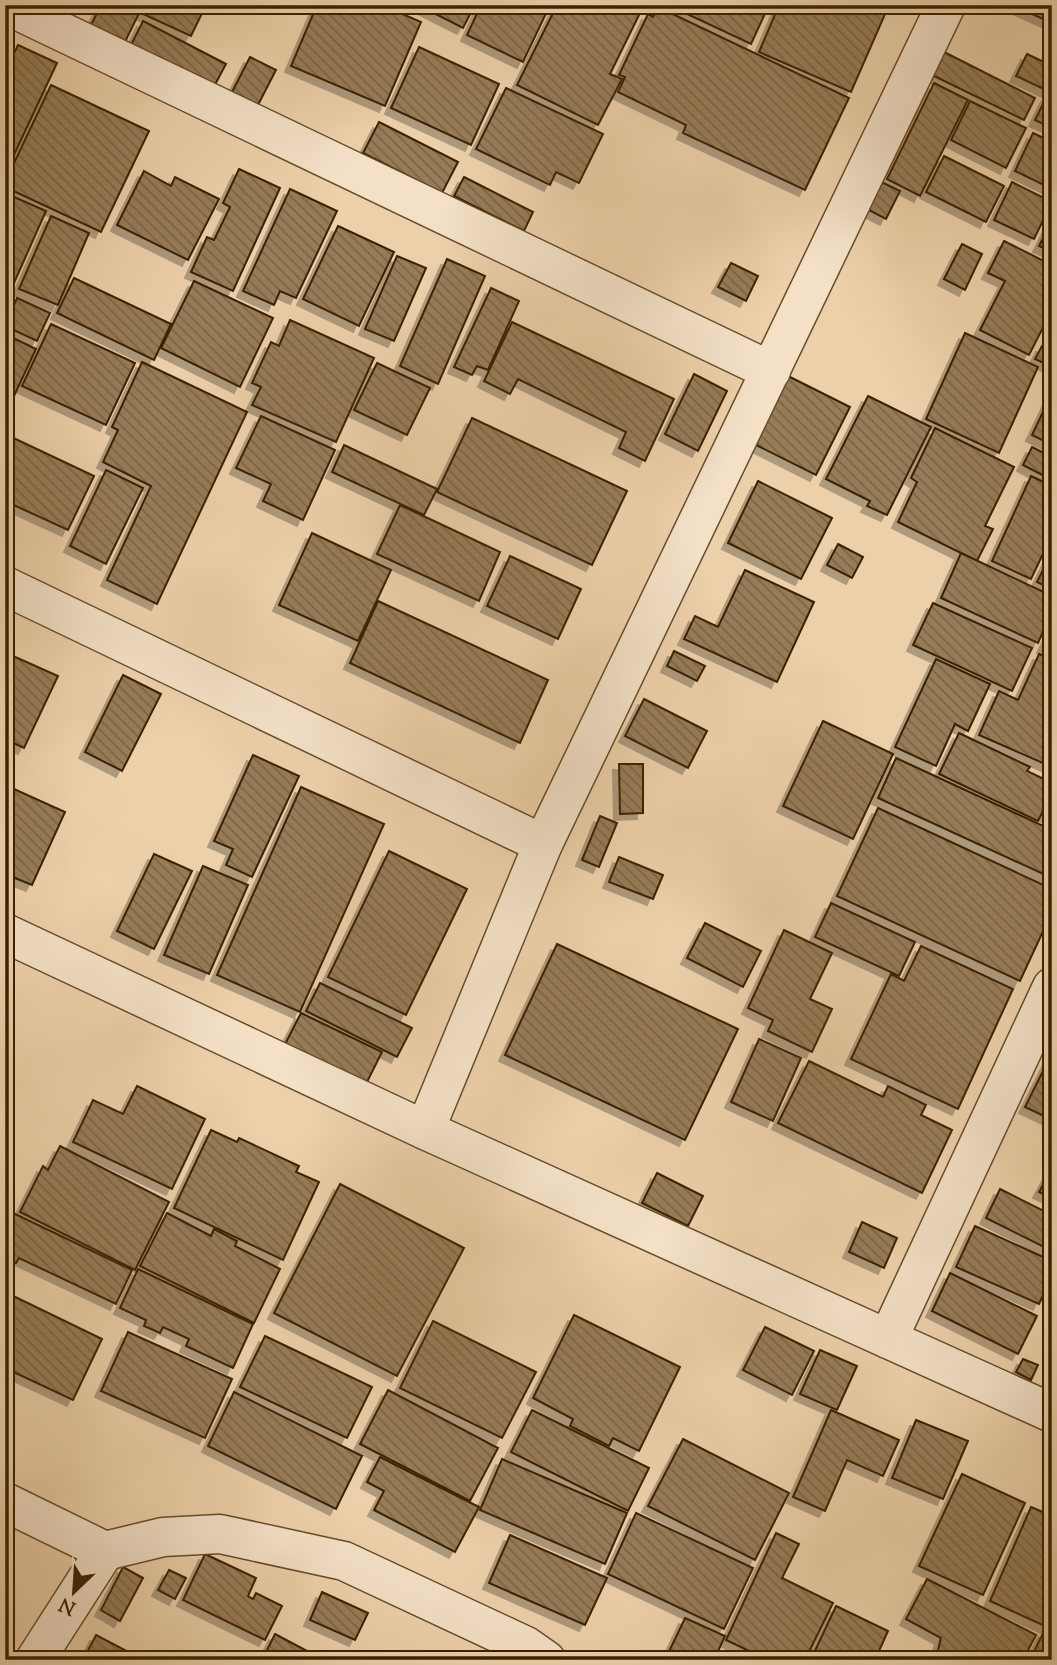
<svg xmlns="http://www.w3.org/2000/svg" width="1057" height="1665" font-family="'Sorts Mill Goudy',serif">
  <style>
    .building { fill: url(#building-back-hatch); stroke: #3a2100; stroke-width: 2; filter: url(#shadow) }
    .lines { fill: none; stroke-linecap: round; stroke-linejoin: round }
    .minor-casing { stroke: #664d2a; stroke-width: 41 }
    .minor { stroke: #f3e0c7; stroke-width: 38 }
  </style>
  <defs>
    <pattern id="building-back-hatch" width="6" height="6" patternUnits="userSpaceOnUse" patternTransform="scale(1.75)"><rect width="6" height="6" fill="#977c58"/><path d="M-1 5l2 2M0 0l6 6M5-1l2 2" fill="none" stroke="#7c6546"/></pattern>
    <filter id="shadow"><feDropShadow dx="-6" dy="6" stdDeviation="0" flood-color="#0004"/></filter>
  </defs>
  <rect width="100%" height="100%" fill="#ecd0a9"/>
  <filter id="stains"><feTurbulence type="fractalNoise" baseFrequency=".00286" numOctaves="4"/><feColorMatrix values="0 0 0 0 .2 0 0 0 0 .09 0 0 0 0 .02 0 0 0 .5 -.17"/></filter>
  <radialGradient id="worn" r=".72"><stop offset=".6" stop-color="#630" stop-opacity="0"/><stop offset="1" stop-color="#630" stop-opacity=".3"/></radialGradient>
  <g class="building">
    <path d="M101,5H143L124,44L90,27Z"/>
    <path d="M147,5H206L191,36L143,14Z"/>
    <path d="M317,5H382L421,22L385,106L291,66Z"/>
    <path d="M418,5H475L463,28Z"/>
    <path d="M481,5H550L523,62L467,35Z"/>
    <path d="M557,5H628L641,11L610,74L622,79L598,125L517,85Z"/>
    <path d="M668,5H769L751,44Z"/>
    <path d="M779,5H889L851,92L759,52Z"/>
    <path d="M1012,5H1052V23Z"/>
    <path d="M658,7L849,98L805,190L683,133L686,125L618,92L625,77L619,75L648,14L653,17Z"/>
    <path d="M143,21L226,64L209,96L126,55Z"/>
    <path d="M18,45L57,63L5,174V72Z"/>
    <path d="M419,47L499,84L471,145L391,108Z"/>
    <path d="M944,52L1035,98L1024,120L932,75Z"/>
    <path d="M1027,54L1052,66V93L1016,76Z"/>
    <path d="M250,57L276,70L258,105L232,92Z"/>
    <path d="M934,83L968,100L920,196L887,179Z"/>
    <path d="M51,85L149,131L101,232L5,187V182Z"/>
    <path d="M506,88L603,134L579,183L556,172L550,185L476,149Z"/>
    <path d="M1047,96L1052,98V128L1035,120Z"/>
    <path d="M970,101L1026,128L1006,168L951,140Z"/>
    <path d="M379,122L458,162L442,193L363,153Z"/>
    <path d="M1033,133L1052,142V189L1015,171Z"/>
    <path d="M944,156L1004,186L986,222L926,192Z"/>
    <path d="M239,169L280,188L233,291L191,272L207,237L214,240L230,207L223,203Z"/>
    <path d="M144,171L171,186L175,177L219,199L188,260L117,225Z"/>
    <path d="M464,177L533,212L524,231L454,196Z"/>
    <path d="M871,177L900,191L886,219L857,204Z"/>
    <path d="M1012,182L1052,202L1034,239L994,220Z"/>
    <path d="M290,189L337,211L296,298L280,291L274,305L243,291Z"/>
    <path d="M5,193L46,211L14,283L5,279Z"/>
    <path d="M51,216L89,233L58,305L19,289Z"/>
    <path d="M1052,220V252L1039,246Z"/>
    <path d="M338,226L394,252L359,326L303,299Z"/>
    <path d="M1004,241L1052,265V310L1029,355L980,330L1005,281L988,273Z"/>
    <path d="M962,244L982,254L965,290L944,279Z"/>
    <path d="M397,256L426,268L394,341L365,329Z"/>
    <path d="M447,259L485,276L438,384L400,366Z"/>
    <path d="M731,263L758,276L746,301L718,287Z"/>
    <path d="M74,278L171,324L154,360L57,313Z"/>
    <path d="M194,281L273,318L240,387L161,348Z"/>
    <path d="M491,288L519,301L488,370L477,366L472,375L454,367Z"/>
    <path d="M17,298L50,313L37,341L5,326Z"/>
    <path d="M290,320L374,358L336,442L252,405L261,387L252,383L271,342L279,346Z"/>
    <path d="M512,322L674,399L645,461L619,448L626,432L518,379L510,394L484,381Z"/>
    <path d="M51,324L135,363L106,425L22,386Z"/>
    <path d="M965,333L1038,367L999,453L926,419Z"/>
    <path d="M5,334L36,349L14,396L5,392Z"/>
    <path d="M1042,346L1052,350L1050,366L1035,359Z"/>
    <path d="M142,362L247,412L157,604L107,580L151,486L103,462L118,430L112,427Z"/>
    <path d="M377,363L430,388L407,435L354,410Z"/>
    <path d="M694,374L727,391L698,451L665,434Z"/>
    <path d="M784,374L850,407L816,475L750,442Z"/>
    <path d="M1052,393V445L1032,435Z"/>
    <path d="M868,396L931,427L887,515L867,506L870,501L826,479Z"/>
    <path d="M261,416L335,450L303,520L263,501L271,484L236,468Z"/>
    <path d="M472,418L627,491L592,565L437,492Z"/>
    <path d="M935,428L1014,467L985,526L993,529L977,561L898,522L917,482L911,478Z"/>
    <path d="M5,434L94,476L68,530L5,501Z"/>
    <path d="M344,445L437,489L424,515L332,472Z"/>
    <path d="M1032,447L1052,457V480L1023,465Z"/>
    <path d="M106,470L143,488L106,564L70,546Z"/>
    <path d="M1031,476L1052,486V535L1031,579L992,561Z"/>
    <path d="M758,481L832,518L801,579L728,543Z"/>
    <path d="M400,505L500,552L479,601L377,554Z"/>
    <path d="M312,533L391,570L358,641L279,605Z"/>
    <path d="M838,544L863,557L852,578L827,565Z"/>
    <path d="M1052,552V589L1037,582Z"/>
    <path d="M961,553L1052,596V612L1038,643L941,598Z"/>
    <path d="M510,556L581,589L558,639L487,606Z"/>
    <path d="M745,570L814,602L777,682L684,639L695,616L718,627Z"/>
    <path d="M378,601L548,680L520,743L350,663Z"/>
    <path d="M933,603L1032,648L1012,691L913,645Z"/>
    <path d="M1052,629V651L1043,647Z"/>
    <path d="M5,640L14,644L5,662Z"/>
    <path d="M674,651L705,666L697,681L667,666Z"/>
    <path d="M1039,654L1052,659V767L979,735L999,691L1018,700Z"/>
    <path d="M13,656L58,676L24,748L5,739V671Z"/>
    <path d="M936,659L990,684L968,731L955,724L936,766L895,747Z"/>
    <path d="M123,675L161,694L122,771L85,752Z"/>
    <path d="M644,699L707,731L688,768L625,736Z"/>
    <path d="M823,721L893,754L853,839L783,806Z"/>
    <path d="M959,733L1030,767L1027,771L1052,783V793L1038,821L939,774Z"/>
    <path d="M253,755L299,776L252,877L226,865L233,849L214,841Z"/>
    <path d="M896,758L1052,830V878L878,798Z"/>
    <path d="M619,764H643V813L620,814Z"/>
    <path d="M5,785L65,812L32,885L5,874Z"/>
    <path d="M301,787L384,824L300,1012L217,975Z"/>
    <path d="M1052,798V818L1044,814Z"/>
    <path d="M878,808L1052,889V912L1020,981L837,896Z"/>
    <path d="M600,816L617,823L599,867L582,860Z"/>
    <path d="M389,851L467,889L406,1015L328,977Z"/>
    <path d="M154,854L192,871L154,949L117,931Z"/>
    <path d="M619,857L663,875L653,899L609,882Z"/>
    <path d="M203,866L248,885L209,974L164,955Z"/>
    <path d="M831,903L915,942L899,976L815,937Z"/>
    <path d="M705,923L761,951L743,987L687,958Z"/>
    <path d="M784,930L832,953L810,999L832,1009L812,1052L768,1031L773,1020L748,1008Z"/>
    <path d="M557,944L738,1029L685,1140L505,1055Z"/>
    <path d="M921,946L1013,989L958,1109L851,1059L891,974L904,981Z"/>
    <path d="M320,983L412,1028L397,1057L306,1011Z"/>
    <path d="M301,1013L382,1052L365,1086L284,1046Z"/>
    <path d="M759,1039L801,1058L773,1121L731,1102Z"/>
    <path d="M1052,1053V1120L1025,1107Z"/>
    <path d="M809,1061L883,1097L888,1086L926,1105L921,1115L952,1130L922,1193L778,1123Z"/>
    <path d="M137,1086L205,1119L172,1189L73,1142L93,1100L123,1114Z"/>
    <path d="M211,1130L237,1142L239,1138L299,1166L296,1172L319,1182L283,1260L174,1208Z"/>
    <path d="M60,1146L169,1202L135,1270L20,1212L43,1166L48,1170Z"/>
    <path d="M1052,1168V1198L1039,1192Z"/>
    <path d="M657,1173L703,1196L688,1226L642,1203Z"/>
    <path d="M340,1184L464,1248L397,1376L274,1313Z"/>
    <path d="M1000,1189L1052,1215L1050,1250L986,1218Z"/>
    <path d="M11,1212L132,1270L116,1304L19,1258L16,1263L5,1258V1223Z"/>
    <path d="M167,1213L211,1236L214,1229L237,1241L235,1246L280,1269L254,1323L140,1266Z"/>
    <path d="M862,1222L897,1238L884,1268L849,1252Z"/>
    <path d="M975,1226L1052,1261V1276L1039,1304L956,1267Z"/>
    <path d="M138,1269L253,1324L233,1368L186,1346L189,1339L163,1327L160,1333L144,1326L146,1320L120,1308Z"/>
    <path d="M950,1273L1037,1316L1018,1354L932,1311Z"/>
    <path d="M5,1292L102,1339L73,1400L5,1368Z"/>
    <path d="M574,1315L680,1367L639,1451L613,1438L609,1446L570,1426L573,1419L533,1398Z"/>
    <path d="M433,1321L536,1372L502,1438L400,1388Z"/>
    <path d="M765,1327L814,1351L792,1395L743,1370Z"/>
    <path d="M128,1332L232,1379L205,1438L101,1391Z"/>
    <path d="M265,1336L372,1387L347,1438L240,1387Z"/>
    <path d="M820,1350L857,1366L837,1410L800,1394Z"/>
    <path d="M1023,1359L1038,1365L1031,1380L1016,1372Z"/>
    <path d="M388,1390L498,1448L470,1501L360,1444Z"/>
    <path d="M234,1392L362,1456L336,1509L208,1446Z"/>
    <path d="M532,1410L649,1468L628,1511L511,1452Z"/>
    <path d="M831,1410L899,1440L883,1476L847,1460L825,1511L793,1497Z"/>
    <path d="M916,1420L968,1441L943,1499L892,1478Z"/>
    <path d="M683,1439L789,1493L755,1560L648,1506Z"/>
    <path d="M380,1457L479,1507L455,1552L374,1510L384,1491L367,1482Z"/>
    <path d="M502,1459L627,1513L605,1564L480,1510Z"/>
    <path d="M962,1474L1025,1503L983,1595L919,1566Z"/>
    <path d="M1031,1507L1052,1516V1616L1047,1627L990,1601Z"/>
    <path d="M636,1513L753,1568L724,1629L608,1574Z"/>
    <path d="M776,1533L799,1544L782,1578L833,1603L805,1660H768L726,1640Z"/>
    <path d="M510,1535L607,1578L585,1625L489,1583Z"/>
    <path d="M205,1554L256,1578L248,1596L253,1599L256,1593L282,1606L265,1640L183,1600Z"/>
    <path d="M123,1567L143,1578L120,1621L101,1610Z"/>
    <path d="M169,1570L186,1578L175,1599L158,1590Z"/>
    <path d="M927,1579L1036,1635L1023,1660H948L938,1650L941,1638L906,1619Z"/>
    <path d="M322,1592L368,1613L355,1640L310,1620Z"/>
    <path d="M836,1606L888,1631L875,1660H818L812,1657Z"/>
    <path d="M685,1618L725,1636L714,1660H665Z"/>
    <path d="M1044,1631L1052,1635V1660H1030Z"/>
    <path d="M275,1634L307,1651L302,1660H262Z"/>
    <path d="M96,1635L136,1656L134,1660H83Z"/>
  </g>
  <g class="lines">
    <g class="minor-casing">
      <g id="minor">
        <path d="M6,5L771,371"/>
        <path d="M5,586L543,844"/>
        <path d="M5,933L425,1130L1052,1413"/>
        <path d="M425,1130L543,844L946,5"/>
        <path d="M888,1339L1052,987"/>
        <path d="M5,1502L105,1551L163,1537L220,1534L344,1561L526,1646L546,1660"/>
        <path d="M35,1660L105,1551"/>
      </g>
    </g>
    <use href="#minor" class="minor"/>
  </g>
  <rect width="1057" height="1665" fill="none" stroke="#ecd0a9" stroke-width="28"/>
  <rect x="7" y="7" width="1043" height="1651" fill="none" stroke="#3a2100" stroke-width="3.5"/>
  <rect x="14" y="14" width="1029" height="1637" fill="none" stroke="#3a2100" stroke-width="2"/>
  <g transform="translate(74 1592) rotate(205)" stroke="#f3e0c7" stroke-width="5" paint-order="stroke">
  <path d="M0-5L12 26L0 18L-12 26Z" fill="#3a2100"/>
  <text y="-10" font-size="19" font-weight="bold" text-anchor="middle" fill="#3a2100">N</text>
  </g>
  <rect width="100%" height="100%" filter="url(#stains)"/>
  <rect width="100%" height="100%" fill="url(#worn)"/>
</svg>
